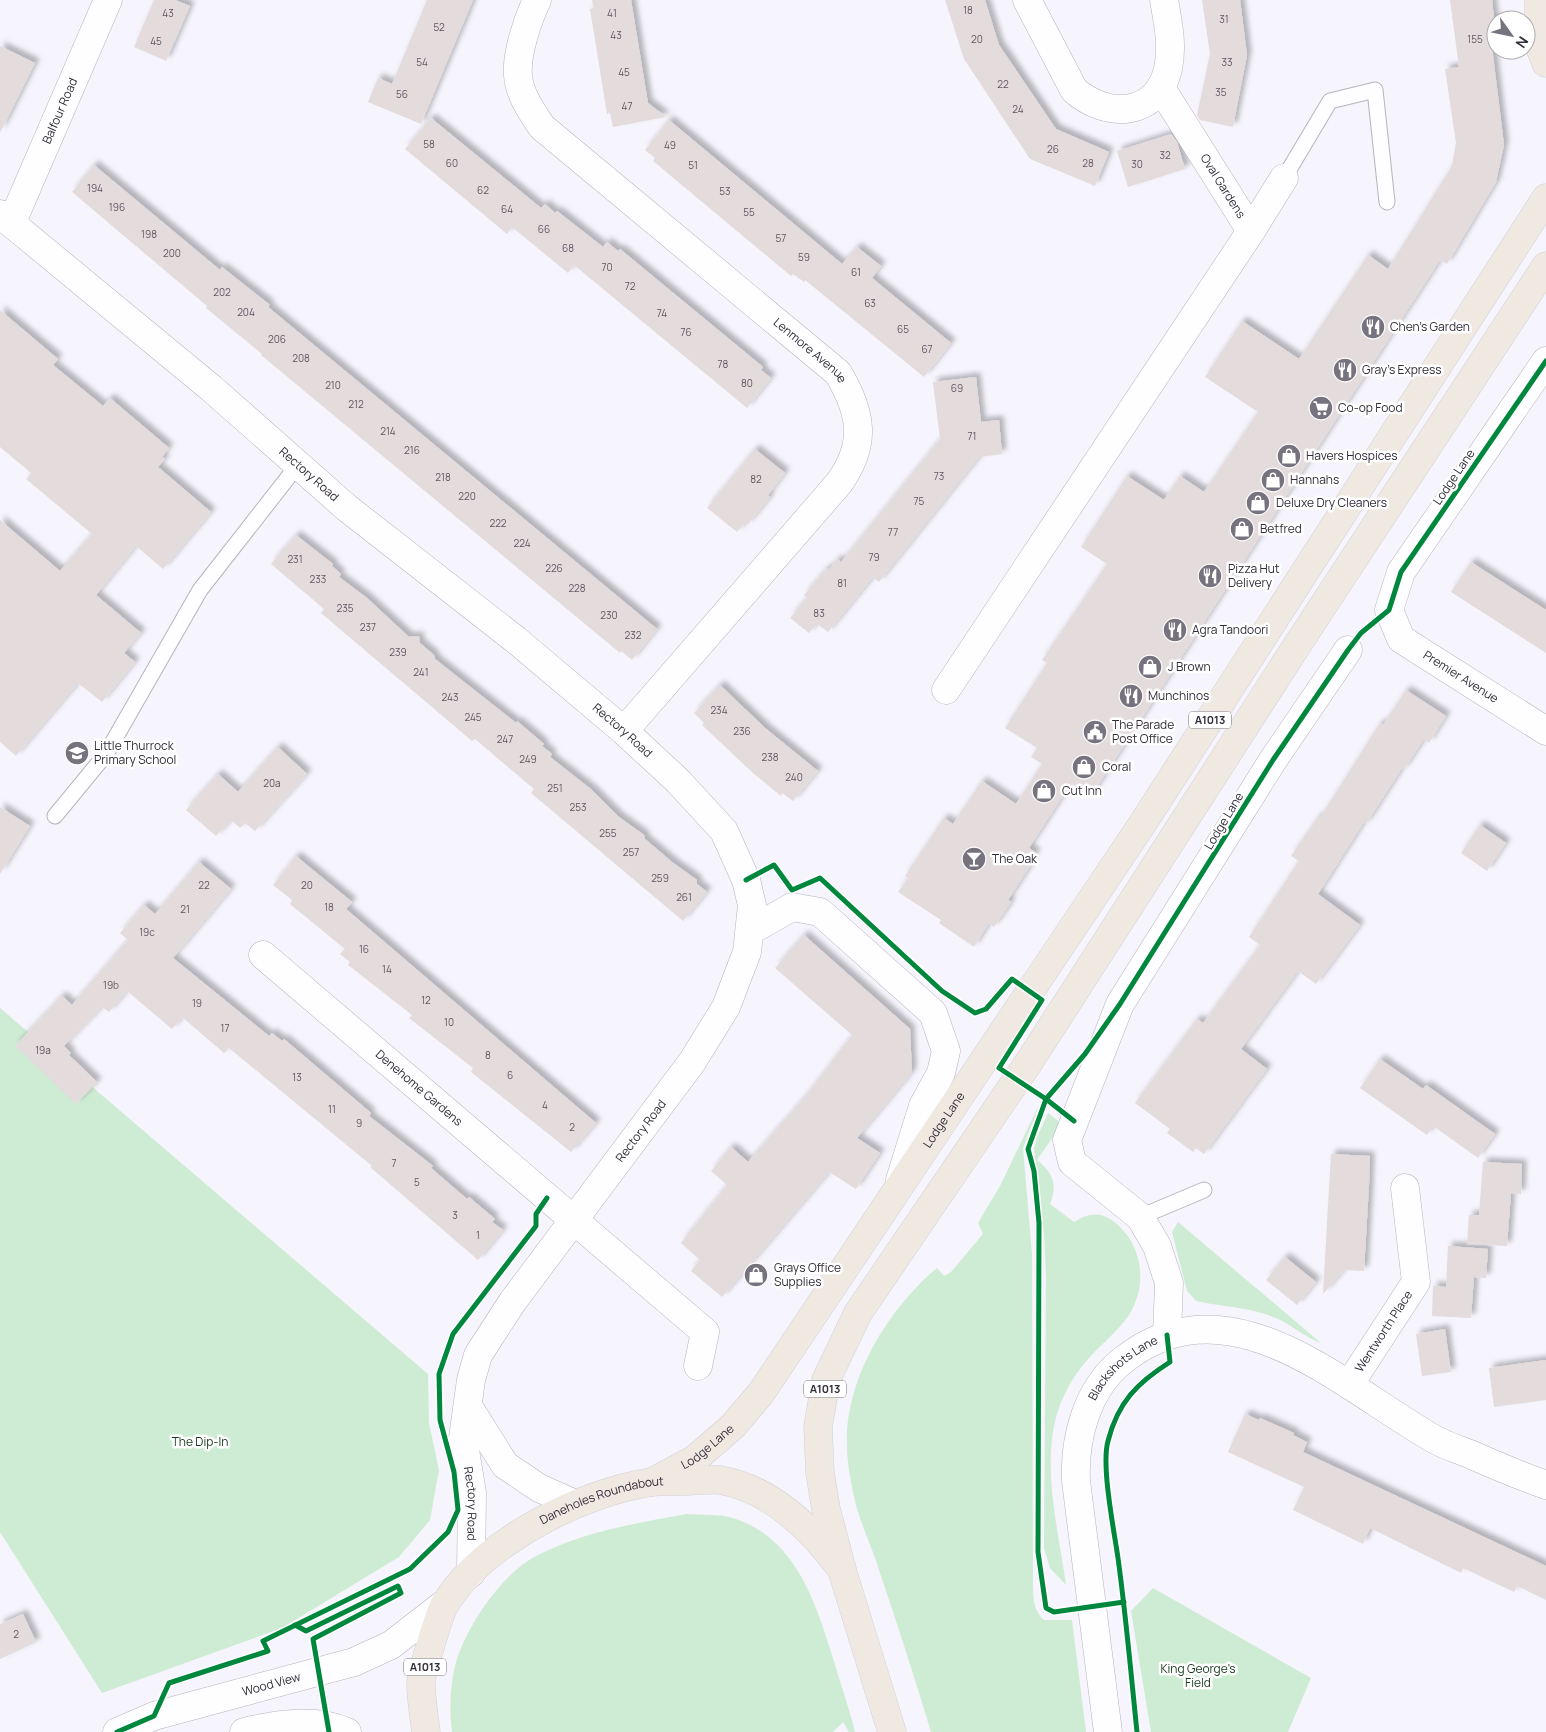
<svg xmlns="http://www.w3.org/2000/svg" width="1546" height="1732" font-family="Manrope,sans-serif">
  <style>
    .green { fill: #ceecd4 }
    .building { fill: #e3dbdc; filter: url(#shadow) }
    .lines { fill: none; stroke-linecap: round; stroke-linejoin: round }
    .lane-casing { stroke: #b6b4bd; stroke-width: 17 }
    .street-casing { stroke: #b6b4bd; stroke-width: 29 }
    .secondary-casing { stroke: #b6b4bd; stroke-width: 29 }
    .primary-casing { stroke: #d3d1d7; stroke-width: 29 }
    .lane { stroke: #fefdff; stroke-width: 15 }
    .street { stroke: #fefdff; stroke-width: 28 }
    .secondary { stroke: #fefdff; stroke-width: 28 }
    .primary { stroke: #efe9e2; stroke-width: 28 }
    .cycleway-casing { stroke: #fff; stroke-width: 8 }
    .cycleway { stroke: #00873e; stroke-width: 5 }
    .labels { text-anchor: middle; stroke-width: 5; stroke-linejoin: round; paint-order: stroke }
    .number-label { font-size: 10px; fill: #5e5862 }
    .shield { fill: #fff; stroke: #706c75; stroke-width: 1 }
    .shield-label { font-size: 11px; font-weight: bold; fill: #322d3a }
    .street-label { font-size: 12px; fill: #322d3a; stroke: #fff }
    .poi-label { font-size: 12px; fill: #322d3a; stroke: #fff; text-anchor: start }
    .park-label { font-size: 12px; fill: #17381c; stroke: #fff }
  </style>
  <defs>
    <filter id="shadow"><feDropShadow dx="4.5" dy="-4.5" stdDeviation="2.5" flood-color="#0004"/></filter>
  </defs>
  <rect width="100%" height="100%" fill="#f6f4fc"/>
  <g class="green">
    <path d="M0,1008L428,1374L429,1423L439,1470L430,1520L399,1557L282,1628L102,1693L0,1532Z"/>
    <path d="M1039,1105L1023,1148L1032,1254L1033,1592C1034,1604 1035,1612 1044,1620H1072L1086,1732H931C915,1679 898,1626 880,1573C873,1549 861,1526 855,1501C851,1484 847,1463 847,1445C845,1379 888,1309 937,1268L944,1276L951,1272L983,1234L978,1223L1000,1186Z"/>
    <path d="M1048,1113L1062,1124L1037,1160C1053,1173 1058,1184 1050,1204L1074,1222C1087,1214 1098,1211 1112,1220C1142,1242 1149,1283 1129,1315C1116,1334 1097,1347 1083,1365C1069,1382 1058,1405 1054,1426C1044,1478 1059,1534 1066,1585L1050,1568L1044,1548L1046,1277L1044,1233L1034,1149L1037,1137Z"/>
    <path d="M1178,1222L1321,1343C1304,1337 1292,1325 1276,1318C1250,1307 1223,1307 1196,1301L1187,1291L1172,1232Z"/>
    <path d="M687,1514C702,1515 720,1514 733,1518C796,1538 815,1602 833,1658C840,1683 849,1707 855,1732H849L843,1722L833,1732H452C449,1710 450,1678 458,1656C470,1622 503,1573 536,1556C582,1532 637,1523 687,1514Z"/>
    <path d="M1153,1588L1311,1678L1288,1732H1151L1131,1611Z"/>
  </g>
  <g class="building">
    <path d="M154,0H175L190,6L166,61L134,47Z"/>
    <path d="M427,0H473L421,124L368,102L378,78L392,84Z"/>
    <path d="M592,0H631L648,103L666,117L613,127L610,113L607,114L590,9L594,8Z"/>
    <path d="M945,0H985L999,45L1056,129L1109,152L1095,186L1030,159L964,59Z"/>
    <path d="M1202,0H1240L1247,55L1233,127L1200,120L1197,115L1210,54Z"/>
    <path d="M1450,0H1492L1494,18H1496V47H1492L1504,145L1496,182L1447,264L1440,260L1091,796L1071,783L1029,848L1036,853L1028,865L1030,866L1008,900L1011,902L994,927L989,923L974,947L939,923L941,920L898,892L908,878L905,876L944,818L953,824L982,781L1016,804L1042,764L1031,757L1037,748L1005,728L1047,663L1042,660L1107,564L1081,547L1127,476L1164,500L1180,476L1204,492L1258,412L1205,377L1242,321L1299,359L1368,255L1388,269L1452,166L1456,143L1445,69L1459,67Z"/>
    <path d="M0,46L35,63L0,133Z"/>
    <path d="M431,118L541,208L545,204L555,213L557,211L603,247L607,242L618,251L620,249L763,367L761,370L771,378L747,408L574,265L568,273L512,227L507,234L405,149Z"/>
    <path d="M669,120L842,264L857,247L881,266L872,278L951,343L924,377L805,280L804,282L793,274L791,276L653,161L655,158L645,150Z"/>
    <path d="M1171,134L1177,142L1185,169L1128,187L1117,151Z"/>
    <path d="M94,165L220,270L222,267L270,305L268,307L657,629L632,660L621,651L620,653L261,355L262,354L206,308L207,306L72,192Z"/>
    <path d="M0,310L58,359L53,365L103,406L110,398L169,448L162,457L165,459L158,467L211,512L163,569L136,546L96,595L141,633L124,653L135,662L102,702L78,683L16,756L0,742V520L60,571L92,534L26,479L31,473L0,447Z"/>
    <path d="M976,377L981,422L999,420L1002,454L979,457L879,582L873,577L828,632L817,624L809,633L790,618L807,597L804,595L827,568L829,570L837,559L841,562L940,439L933,382Z"/>
    <path d="M755,449L785,473L768,495L770,497L748,524L746,522L737,532L707,508Z"/>
    <path d="M296,535L333,564L332,566L341,574L339,577L367,598L409,637L419,636L420,643L434,655L435,659L506,715L516,723L517,721L544,744L542,746L552,754L550,757L592,790L619,817L644,835L645,839L672,862L697,880V884L707,892L683,921L531,793L534,789L475,739L472,741L321,613L324,609L271,564Z"/>
    <path d="M1471,562L1546,610V653L1451,592Z"/>
    <path d="M720,685L765,728L818,771L793,801L782,793L781,796L753,773L702,725L704,723L694,713Z"/>
    <path d="M1406,690L1446,716L1429,743L1424,739L1404,769L1402,768L1366,824L1364,822L1318,894L1360,925L1316,984L1298,971L1241,1049L1267,1069L1204,1154L1196,1148L1193,1152L1167,1133L1170,1129L1135,1103L1197,1019L1203,1023L1260,945L1249,937L1299,861L1291,856L1318,817L1320,818L1380,723L1383,725Z"/>
    <path d="M278,747L307,774L255,831L245,823L240,828L231,820L216,836L186,810L218,774L238,792Z"/>
    <path d="M0,807L30,826L0,874Z"/>
    <path d="M1480,825L1506,843L1487,871L1461,853Z"/>
    <path d="M296,856L352,902L346,909L596,1123L571,1152L471,1072L473,1068L409,1018L412,1015L348,965L350,962L340,954L345,949L290,904L292,900L273,885Z"/>
    <path d="M199,862L231,889L173,958L269,1036L272,1033L282,1041L284,1039L371,1113L369,1116L433,1166L431,1168L467,1199L469,1197L495,1219L492,1222L503,1230L478,1260L370,1167L372,1166L229,1048L224,1053L182,1017L172,1029L127,991L109,1012L102,1007L64,1046L71,1053L69,1055L97,1082L76,1104L15,1046L62,996L72,1005L128,940L120,933L144,905L155,914Z"/>
    <path d="M804,935L910,1029L912,1072L857,1138L880,1153L856,1189L829,1172L722,1297L691,1271L700,1260L681,1243L727,1185L711,1171L731,1147L748,1162L804,1098L852,1035L775,968Z"/>
    <path d="M1380,1059L1423,1089L1426,1085L1495,1134L1478,1158L1433,1126L1427,1135L1360,1088Z"/>
    <path d="M1331,1154L1370,1156L1369,1185L1364,1271L1344,1270L1323,1294Z"/>
    <path d="M1483,1162L1522,1164L1521,1194L1511,1193L1507,1246L1467,1244L1469,1215H1479Z"/>
    <path d="M1448,1246L1488,1249L1486,1278L1474,1277L1471,1318L1432,1316L1433,1286L1446,1287Z"/>
    <path d="M1285,1257L1316,1282L1297,1305L1266,1280Z"/>
    <path d="M1445,1329L1451,1372L1422,1376L1416,1334Z"/>
    <path d="M1546,1360V1400L1494,1407L1489,1368Z"/>
    <path d="M1245,1414L1259,1420L1260,1418L1294,1433L1293,1435L1307,1442L1303,1452L1546,1566V1600L1517,1586L1514,1592L1463,1568L1461,1573L1370,1528L1363,1544L1293,1510L1304,1487L1228,1452Z"/>
    <path d="M23,1614L36,1642L0,1659V1624Z"/>
  </g>
  <g class="lines">
    <g class="lane-casing">
      <g id="lane">
        <path d="M1284,178L1330,101L1375,90L1387,202"/>
        <path d="M55,816L106,754L200,590L297,466"/>
        <path d="M1140,1217L1204,1190"/>
      </g>
    </g>
    <g class="street-casing">
      <g id="street">
        <path id="s1" d="M537,0C528,19 516,54 518,75C519,94 532,112 542,127L838,373C862,413 867,444 839,483L624,731"/>
        <path d="M1027,0L1074,90C1107,119 1157,117 1168,69C1173,46 1168,23 1164,0"/>
        <path id="s2" d="M1161,88L1251,231L1284,178"/>
        <path id="s3" d="M0,214L211,388L347,508L516,640L624,731L678,781L724,831L746,880L752,905L747,952L726,1007L692,1062L513,1301L478,1355L471,1380L463,1438L472,1493L471,1573"/>
        <path id="s4" d="M12,222L108,0"/>
        <path id="s5" d="M1546,361L1401,572L1389,610L1401,639L1546,731"/>
        <path d="M946,690L1251,231"/>
        <path d="M750,931L792,907L820,912L933,1013L946,1051L941,1073L923,1106L900,1180"/>
        <path id="s6" d="M263,955L705,1332L698,1366"/>
        <path d="M1167,1335L1169,1283L1157,1246L1140,1217L1072,1162L1067,1140L1120,1004L1273,760L1348,650"/>
        <path id="s7" d="M1349,1385L1416,1282L1405,1188"/>
        <path d="M468,1406L505,1465L539,1488L575,1504"/>
      </g>
    </g>
    <g class="secondary-casing">
      <g id="secondary">
        <path id="s8" d="M117,1732L154,1716L354,1662L391,1645L444,1604"/>
        <path d="M244,1732C277,1724 316,1718 347,1732"/>
        <path id="s9" d="M1108,1732L1076,1481C1074,1438 1087,1389 1122,1361C1228,1275 1341,1386 1434,1439C1446,1446 1460,1450 1472,1455C1497,1466 1521,1476 1546,1485"/>
      </g>
    </g>
    <g class="primary-casing">
      <g id="primary">
        <path d="M1539,0V45L1546,63"/>
        <path id="s10" d="M652,1482L695,1459L733,1426L761,1393L1143,823L1546,198"/>
        <path d="M842,1570L826,1509L820,1473L818,1427L826,1380L858,1313L1031,1059L1294,650L1546,266"/>
        <path id="s11" d="M426,1732C424,1716 421,1699 421,1683C421,1674 440,1612 445,1604C483,1542 582,1492 652,1482C663,1481 675,1481 686,1481C697,1481 709,1479 720,1480C772,1489 812,1529 842,1570L892,1732"/>
      </g>
    </g>
    <use href="#lane" class="lane"/>
    <use href="#street" class="street"/>
    <use href="#secondary" class="secondary"/>
    <use href="#primary" class="primary"/>
    <g class="cycleway-casing">
      <g id="cycleway">
        <path d="M746,880L774,865L792,890L820,878L942,991L975,1013L986,1009L1012,979L1042,1000L999,1068L1046,1099L1074,1121"/>
        <path d="M1124,1602L1054,1612L1046,1608L1038,1552L1039,1223L1034,1171L1028,1149L1046,1099L1085,1054L1120,1004L1273,760L1348,650L1361,633L1389,610L1401,572L1546,361"/>
        <path d="M295,1625L306,1631L398,1586L401,1593L313,1639L329,1732"/>
        <path d="M117,1732L154,1716L169,1683L268,1651L263,1641L410,1569L448,1532L458,1510L454,1472L440,1420L439,1374L453,1334L536,1226V1214L547,1198"/>
        <path d="M1137,1732C1131,1674 1126,1616 1118,1558C1114,1530 1101,1466 1108,1441C1118,1402 1137,1383 1170,1362L1167,1335"/>
      </g>
    </g>
    <use href="#cycleway" class="cycleway"/>
  </g>
  <defs>
    <g id="restaurant-disc" transform="scale(1.25)"><circle r="9.5" fill="#77737e" stroke="#fff"/><path d="M-5-6h1v4h1v-4h1v4h1v-4h1v5L-1.5 .5V6h-2V.5L-5-1ZM5-6V6H3V1.5H1.5Q1.5-4 5-6Z" fill="#fff"/></g>
    <g id="supermarket-disc" transform="scale(1.25)"><circle r="9.5" fill="#77737e" stroke="#fff"/><path d="M-6-5.5h2.5l.6 2H6L4.5 2H-2.5L-4.4-4H-6ZM-1.5 3.2a1.3 1.3 0 1 0 .1 0ZM3 3.2a1.3 1.3 0 1 0 .1 0Z" fill="#fff"/></g>
    <g id="shop-disc" transform="scale(1.25)"><circle r="9.5" fill="#77737e" stroke="#fff"/><path d="M-5-2.5h2.3a2.7 3.5 0 0 1 5.4 0H5L5.5 6h-11ZM-1.5-2.5h3a1.5 2.3 0 0 0-3 0Z" fill="#fff"/></g>
    <g id="civic-disc" transform="scale(1.25)"><circle r="9.5" fill="#77737e" stroke="#fff"/><path d="M-.6-6.5H3V-4.5H.6V-3L4-1V1h2V6H-6V1h2V-1L-.6-3ZM-1.2 2.5V6h2.4V2.5Z" fill="#fff"/></g>
    <g id="school-disc" transform="scale(1.25)"><circle r="9.5" fill="#77737e" stroke="#fff"/><path d="M0-5L7-2L0 1L-7-2ZM-4 1L0 2.5L4 1V4Q0 6-4 4Z" fill="#fff"/></g>
    <g id="bar-disc" transform="scale(1.25)"><circle r="9.5" fill="#77737e" stroke="#fff"/><path d="M-6-5H6L.8 .8V4.5H3.5V6h-7V4.5H-.8V.8Z" fill="#fff"/></g>
  </defs>
  <g fill-rule="evenodd">
    <use href="#restaurant-disc" x="1373" y="327"/>
    <use href="#restaurant-disc" x="1345" y="370"/>
    <use href="#supermarket-disc" x="1321" y="408"/>
    <use href="#shop-disc" x="1289" y="456"/>
    <use href="#shop-disc" x="1273" y="480"/>
    <use href="#shop-disc" x="1258" y="503"/>
    <use href="#shop-disc" x="1242" y="529"/>
    <use href="#restaurant-disc" x="1210" y="576"/>
    <use href="#restaurant-disc" x="1175" y="630"/>
    <use href="#shop-disc" x="1150" y="667"/>
    <use href="#restaurant-disc" x="1131" y="696"/>
    <use href="#civic-disc" x="1095" y="732"/>
    <use href="#school-disc" x="77" y="753"/>
    <use href="#shop-disc" x="1084" y="767"/>
    <use href="#shop-disc" x="1044" y="791"/>
    <use href="#bar-disc" x="974" y="859"/>
    <use href="#shop-disc" x="756" y="1275"/>
  </g>
  <g class="labels">
    <g class="number-label">
      <text x="968" y="14">18</text>
      <text x="168" y="17">43</text>
      <text x="612" y="17">41</text>
      <text x="1224" y="23">31</text>
      <text x="439" y="31">52</text>
      <text x="616" y="39">43</text>
      <text x="977" y="43">20</text>
      <text x="1475" y="43">155</text>
      <text x="156" y="45">45</text>
      <text x="422" y="66">54</text>
      <text x="1227" y="66">33</text>
      <text x="624" y="76">45</text>
      <text x="1003" y="88">22</text>
      <text x="1221" y="96">35</text>
      <text x="402" y="98">56</text>
      <text x="627" y="110">47</text>
      <text x="1018" y="113">24</text>
      <text x="429" y="148">58</text>
      <text x="670" y="149">49</text>
      <text x="1053" y="153">26</text>
      <text x="1165" y="159">32</text>
      <text x="452" y="167">60</text>
      <text x="1088" y="167">28</text>
      <text x="1137" y="168">30</text>
      <text x="693" y="169">51</text>
      <text x="95" y="192">194</text>
      <text x="483" y="194">62</text>
      <text x="725" y="195">53</text>
      <text x="117" y="211">196</text>
      <text x="507" y="213">64</text>
      <text x="749" y="216">55</text>
      <text x="544" y="233">66</text>
      <text x="149" y="238">198</text>
      <text x="781" y="242">57</text>
      <text x="568" y="252">68</text>
      <text x="172" y="257">200</text>
      <text x="804" y="261">59</text>
      <text x="607" y="271">70</text>
      <text x="856" y="276">61</text>
      <text x="630" y="290">72</text>
      <text x="222" y="296">202</text>
      <text x="870" y="307">63</text>
      <text x="246" y="316">204</text>
      <text x="662" y="317">74</text>
      <text x="903" y="333">65</text>
      <text x="686" y="336">76</text>
      <text x="277" y="343">206</text>
      <text x="927" y="353">67</text>
      <text x="301" y="362">208</text>
      <text x="723" y="368">78</text>
      <text x="747" y="387">80</text>
      <text x="333" y="389">210</text>
      <text x="957" y="392">69</text>
      <text x="356" y="408">212</text>
      <text x="388" y="435">214</text>
      <text x="972" y="440">71</text>
      <text x="412" y="454">216</text>
      <text x="939" y="480">73</text>
      <text x="443" y="481">218</text>
      <text x="756" y="483">82</text>
      <text x="467" y="500">220</text>
      <text x="919" y="505">75</text>
      <text x="498" y="527">222</text>
      <text x="893" y="536">77</text>
      <text x="522" y="547">224</text>
      <text x="874" y="561">79</text>
      <text x="295" y="563">231</text>
      <text x="554" y="572">226</text>
      <text x="318" y="583">233</text>
      <text x="842" y="587">81</text>
      <text x="577" y="592">228</text>
      <text x="345" y="612">235</text>
      <text x="819" y="617">83</text>
      <text x="609" y="619">230</text>
      <text x="368" y="631">237</text>
      <text x="633" y="639">232</text>
      <text x="398" y="656">239</text>
      <text x="421" y="676">241</text>
      <text x="450" y="701">243</text>
      <text x="719" y="714">234</text>
      <text x="473" y="721">245</text>
      <text x="742" y="735">236</text>
      <text x="505" y="743">247</text>
      <text x="770" y="761">238</text>
      <text x="528" y="763">249</text>
      <text x="794" y="781">240</text>
      <text x="272" y="787">20a</text>
      <text x="555" y="792">251</text>
      <text x="578" y="811">253</text>
      <text x="608" y="837">255</text>
      <text x="631" y="856">257</text>
      <text x="660" y="882">259</text>
      <text x="204" y="889">22</text>
      <text x="307" y="889">20</text>
      <text x="684" y="901">261</text>
      <text x="329" y="911">18</text>
      <text x="185" y="913">21</text>
      <text x="147" y="936">19c</text>
      <text x="364" y="953">16</text>
      <text x="387" y="973">14</text>
      <text x="111" y="989">19b</text>
      <text x="426" y="1004">12</text>
      <text x="197" y="1007">19</text>
      <text x="449" y="1026">10</text>
      <text x="225" y="1032">17</text>
      <text x="43" y="1054">19a</text>
      <text x="488" y="1059">8</text>
      <text x="510" y="1079">6</text>
      <text x="297" y="1081">13</text>
      <text x="545" y="1109">4</text>
      <text x="332" y="1113">11</text>
      <text x="359" y="1127">9</text>
      <text x="572" y="1131">2</text>
      <text x="394" y="1167">7</text>
      <text x="417" y="1186">5</text>
      <text x="455" y="1219">3</text>
      <text x="478" y="1239">1</text>
      <text x="16" y="1638">2</text>
    </g>
    <g class="shield">
      <rect x="1189" y="711.5" width="42" height="17" rx="4"/>
      <rect x="804" y="1380.5" width="42" height="17" rx="4"/>
      <rect x="404" y="1658.5" width="42" height="17" rx="4"/>
    </g>
    <g class="shield-label">
      <text x="1210" y="724">A1013</text>
      <text x="825" y="1393">A1013</text>
      <text x="425" y="1671">A1013</text>
    </g>
    <g class="street-label">
      <text dy="4" stroke="none"><textPath href="#s4" startOffset="121">Balfour Road</textPath></text>
      <text dy="4" stroke="none"><textPath href="#s2" startOffset="116">Oval Gardens</textPath></text>
      <text dy="4" stroke="none"><textPath href="#s1" startOffset="485">Lenmore Avenue</textPath></text>
      <text dy="4" stroke="none"><textPath href="#s3" startOffset="404">Rectory Road</textPath></text>
      <text transform="translate(1454 477) rotate(-56)" y="4">Lodge Lane</text>
      <text dy="4" stroke="none"><textPath href="#s5" startOffset="398">Premier Avenue</textPath></text>
      <text dy="4" stroke="none"><textPath href="#s3" startOffset="809">Rectory Road</textPath></text>
      <text transform="translate(1224 821) rotate(-59)" y="4">Lodge Lane</text>
      <text dy="4" stroke="none"><textPath href="#s6" startOffset="205">Denehome Gardens</textPath></text>
      <text dy="4" stroke="none"><textPath href="#s10" startOffset="471">Lodge Lane</textPath></text>
      <text transform="translate(641 1131) rotate(-53)" y="4">Rectory Road</text>
      <text dy="4" stroke="none"><textPath href="#s7" startOffset="64">Wentworth Place</textPath></text>
      <text dy="4" stroke="none"><textPath href="#s9" startOffset="382">Blackshots Lane</textPath></text>
      <text dy="4" stroke="none"><textPath href="#s10" startOffset="66">Lodge Lane</textPath></text>
      <text dy="4" stroke="none"><textPath href="#s11" startOffset="325">Daneholes Roundabout</textPath></text>
      <text dy="4" stroke="none"><textPath href="#s3" startOffset="1716">Rectory Road</textPath></text>
      <text dy="4" stroke="none"><textPath href="#s8" startOffset="162">Wood View</textPath></text>
    </g>
    <g class="poi-label">
      <text x="1390" y="331">Chen's Garden</text>
      <text x="1362" y="374">Gray's Express</text>
      <text x="1338" y="412">Co-op Food</text>
      <text x="1306" y="460">Havers Hospices</text>
      <text x="1290" y="484">Hannahs</text>
      <text x="1276" y="507">Deluxe Dry Cleaners</text>
      <text x="1260" y="533">Betfred</text>
      <text x="1228" y="573">Pizza Hut<tspan x="1228" dy="14">Delivery</tspan></text>
      <text x="1192" y="634">Agra Tandoori</text>
      <text x="1168" y="671">J Brown</text>
      <text x="1148" y="700">Munchinos</text>
      <text x="1112" y="729">The Parade<tspan x="1112" dy="14">Post Office</tspan></text>
      <text x="94" y="750">Little Thurrock<tspan x="94" dy="14">Primary School</tspan></text>
      <text x="1102" y="771">Coral</text>
      <text x="1062" y="795">Cut Inn</text>
      <text x="992" y="863">The Oak</text>
      <text x="774" y="1272">Grays Office<tspan x="774" dy="14">Supplies</tspan></text>
    </g>
    <g class="park-label">
      <text x="200" y="1446">The Dip-In</text>
      <text x="1198" y="1673">King George's<tspan x="1198" dy="14">Field</tspan></text>
    </g>
  </g>
  <g transform="translate(1511 35) rotate(123)"><circle r="24" fill="#ffffff" stroke="#adabb0"/>
  <path d="M0-4L9 19L0 12L-9 19Z" fill="#77737e"/>
  <text y="-8" font-size="14" font-weight="bold" text-anchor="middle" fill="#322d3a">N</text>
  </g>
</svg>
